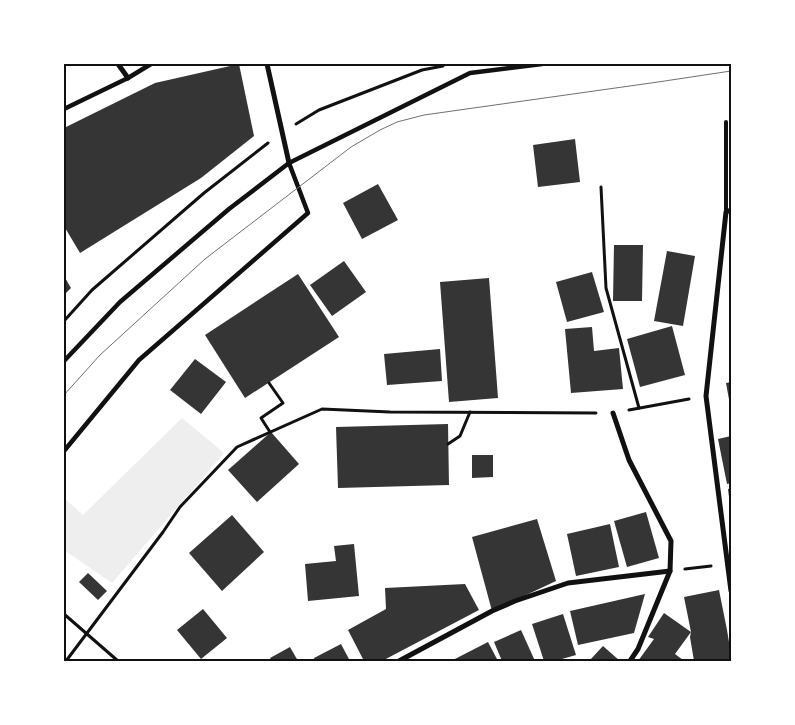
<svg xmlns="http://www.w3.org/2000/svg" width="795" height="725" font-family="'Nunito Sans',sans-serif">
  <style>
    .green { fill: #eee }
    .building { fill: #353535 }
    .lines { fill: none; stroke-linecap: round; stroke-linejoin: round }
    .path { stroke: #111; stroke-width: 3 }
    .service { stroke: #111; stroke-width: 4 }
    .pedestrian { stroke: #111; stroke-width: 4.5 }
    .minor { stroke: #111; stroke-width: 5 }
    .tram { stroke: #707070; stroke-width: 1 }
    .neatline { fill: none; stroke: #111; stroke-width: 2 }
  </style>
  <rect width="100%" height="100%" fill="#fff"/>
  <path class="green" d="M182,418L224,453L112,583L64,550V498L83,515Z"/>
  <g class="building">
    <path d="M239,64L254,136L201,178L80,253L64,226V128L155,83Z"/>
    <path d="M575,139L580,182L538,187L533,145Z"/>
    <path d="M378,184L398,220L362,239L343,203Z"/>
    <path d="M614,245H643L642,301H613Z"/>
    <path d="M667,251L695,256L683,326L654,321Z"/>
    <path d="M344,261L366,292L332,316L310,285Z"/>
    <path d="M592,272L604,312L567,322L556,282Z"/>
    <path d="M298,274L339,337L245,398L205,335Z"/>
    <path d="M64,276L71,288L64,295Z"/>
    <path d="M489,278L498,398L449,402L440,282Z"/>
    <path d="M672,326L685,375L640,387L627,339Z"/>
    <path d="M592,327L594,351L619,348L623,389L571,393L565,329Z"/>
    <path d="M440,349L442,381L387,385L384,354Z"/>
    <path d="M195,359L226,382L201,414L170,390Z"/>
    <path d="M731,382V405H730L726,383Z"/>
    <path d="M448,424L449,485L338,488L336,427Z"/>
    <path d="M271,432L299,464L257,502L228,470Z"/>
    <path d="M731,436V483L727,484L718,439Z"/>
    <path d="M472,455H493V477L472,478Z"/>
    <path d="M731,488V505H730L728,489Z"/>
    <path d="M646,512L659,558L627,567L614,521Z"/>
    <path d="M232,515L264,552L222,591L189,553Z"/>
    <path d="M537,519L556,581L492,611L472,537Z"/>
    <path d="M610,524L619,567L576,576L567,534Z"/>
    <path d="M354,544L359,596L308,601L305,564L336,561L334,546Z"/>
    <path d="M88,573L107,591L98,600L79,582Z"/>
    <path d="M465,584L479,610L382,661H364L348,630L386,609L385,588Z"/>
    <path d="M719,590L727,630L731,654V661H694L690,637L691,632L675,654L683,660L682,661H638L654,639L648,637L664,613L691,632L684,597Z"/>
    <path d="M645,594L634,633L578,645L570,611Z"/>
    <path d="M203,609L227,638L201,659L177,630Z"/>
    <path d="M563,614L576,655L555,661H544L532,624Z"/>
    <path d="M521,630L535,661H502L494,642Z"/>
    <path d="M488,642L498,661H451Z"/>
    <path d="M341,644L350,661H315L314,658Z"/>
    <path d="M603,646L620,661H589Z"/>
    <path d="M290,647L298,661H272L270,658Z"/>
  </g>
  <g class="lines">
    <g class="path">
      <path d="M296,124L319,110L422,70L443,66"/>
      <path d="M601,187L606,288L639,408"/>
      <path d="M64,321L92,290L204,193L268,143"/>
      <path d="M269,383L283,403L261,418L270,432"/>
      <path d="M629,410L689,399"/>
      <path d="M448,444L460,436L470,412"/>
      <path d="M685,569L711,566"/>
      <path d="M64,614L118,661"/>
      <path d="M66,661L163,532L180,507L237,447L322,409L390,412L596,413"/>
    </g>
    <path class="service" d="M726,212V122"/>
    <g class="pedestrian">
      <path d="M64,109L128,78L151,64"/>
      <path d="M64,361L120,302L229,209L289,163L470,73L542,64"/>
      <path d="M64,451L139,360L308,213L289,163"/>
    </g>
    <g class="minor">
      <path d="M118,64L128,78"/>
      <path d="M267,64L289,163"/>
      <path d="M731,210L726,212L706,396L731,591"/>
      <path d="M613,413L629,460L671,541L670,571L638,649L630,661"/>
      <path d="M399,661L492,611L515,601L568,583L670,571"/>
    </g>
    <path class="tram" d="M64,395L100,355L205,259L351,147L380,130L397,122L424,115L658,82L731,71"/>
  </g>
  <rect width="795" height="725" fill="none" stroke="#ffffff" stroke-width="130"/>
  <rect x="65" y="65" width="665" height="595" class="neatline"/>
</svg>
